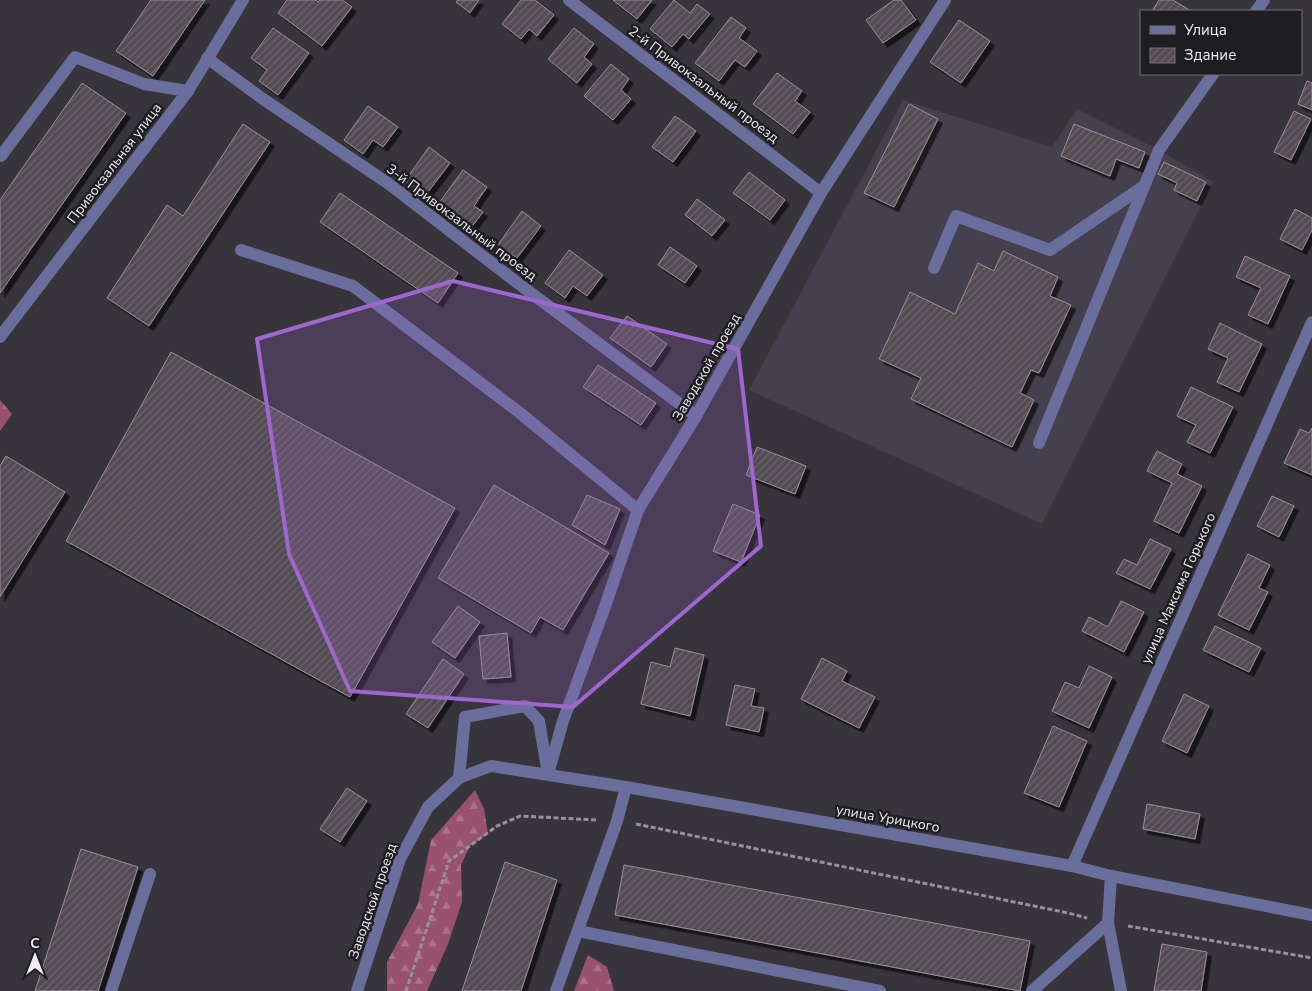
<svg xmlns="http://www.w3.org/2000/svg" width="1312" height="991" font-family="'Nunito Sans',sans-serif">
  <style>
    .built { fill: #45404d }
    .forest { fill: url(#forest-firs) }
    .building { fill: url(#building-hatch); stroke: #999097; filter: url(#shadow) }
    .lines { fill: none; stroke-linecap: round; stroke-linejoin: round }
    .path { stroke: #959299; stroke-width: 3; stroke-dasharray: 5 2.5; stroke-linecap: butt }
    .service { stroke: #696e9c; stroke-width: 12 }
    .minor { stroke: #696e9c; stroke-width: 12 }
    .tertiary { stroke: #696e9c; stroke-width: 12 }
    .marked { fill: #9e66cf; fill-opacity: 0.2; stroke: #9e66cf; stroke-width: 4; stroke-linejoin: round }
    .labels { text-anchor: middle; stroke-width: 5; stroke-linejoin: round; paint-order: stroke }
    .street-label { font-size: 14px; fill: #efedf3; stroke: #1e1d21 }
  </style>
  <defs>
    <pattern id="forest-firs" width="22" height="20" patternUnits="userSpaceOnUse" patternTransform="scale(1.25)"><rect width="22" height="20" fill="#98526e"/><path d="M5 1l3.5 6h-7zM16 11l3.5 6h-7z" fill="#ac748a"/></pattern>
    <pattern id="building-hatch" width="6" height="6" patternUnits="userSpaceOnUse" patternTransform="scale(1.25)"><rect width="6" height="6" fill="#534b52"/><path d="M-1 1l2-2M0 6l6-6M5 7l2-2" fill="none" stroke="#6c656b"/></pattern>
    <filter id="shadow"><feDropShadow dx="4.5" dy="4.5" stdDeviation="0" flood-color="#0009"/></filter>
  </defs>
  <rect width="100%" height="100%" fill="#38343c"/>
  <path class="built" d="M903,100L1052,147L1077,109L1159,150L1213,182L1042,524L749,390Z"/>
  <g class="forest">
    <path d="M0,400L12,414L0,431Z"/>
    <path d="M475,790L484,809L488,834L470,846L461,865L462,902L448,944L427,991H387V962L418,904L431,840Z"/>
    <path d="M588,955L607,967L614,991H574Z"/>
  </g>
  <g class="building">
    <path d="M151,0H205L153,76L116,51Z"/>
    <path d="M287,0H316L318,2L320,0H342L352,7L322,46L278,13Z"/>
    <path d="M458,0H479L470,13L456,2Z"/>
    <path d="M521,0H535L554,15L537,36L529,29L521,39L502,24Z"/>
    <path d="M613,0H652L637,19Z"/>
    <path d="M674,0L690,13L697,4L710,14L689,39L683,34L672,47L650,29Z"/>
    <path d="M894,0H901L916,20L883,43L866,20Z"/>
    <path d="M1159,0H1173L1191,11H1152Z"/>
    <path d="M731,17L746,28L739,38L757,51L745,67L735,60L719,81L695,63Z"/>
    <path d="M959,20L990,41L961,83L930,62Z"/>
    <path d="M273,28L309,53L278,95L259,81L267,70L251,58Z"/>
    <path d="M574,28L594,44L584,57L592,64L577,83L548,59Z"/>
    <path d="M611,64L629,79L621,90L631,99L613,120L584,96Z"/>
    <path d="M777,73L802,91L795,101L810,112L793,134L753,104Z"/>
    <path d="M1307,81L1312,83V110L1298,104Z"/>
    <path d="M82,83L126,113L0,293V200Z"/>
    <path d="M909,104L938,119L894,207L864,193Z"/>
    <path d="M368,106L398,127L383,147L373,140L363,154L344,140Z"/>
    <path d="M1294,111L1311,119L1291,160L1274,152Z"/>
    <path d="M675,116L696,131L673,162L652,147Z"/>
    <path d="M243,124L270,142L149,326L107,298L167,205L183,216Z"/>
    <path d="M1074,124L1145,152L1139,168L1116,159L1110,176L1061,156Z"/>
    <path d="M429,147L450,163L425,196L405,181Z"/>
    <path d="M1164,162L1206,182L1197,201L1174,190L1177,183L1158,174Z"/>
    <path d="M463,170L487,187L474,206L483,212L470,229L437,206Z"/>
    <path d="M749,172L785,200L770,220L733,193Z"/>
    <path d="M340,193L458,273L438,303L320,222Z"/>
    <path d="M697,199L725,220L712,236L685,215Z"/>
    <path d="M1295,209L1312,218V230L1302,250L1280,239Z"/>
    <path d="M522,211L541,226L517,258L498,245Z"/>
    <path d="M670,247L697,266L685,283L658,265Z"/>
    <path d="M569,250L603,275L587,296L573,286L565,298L545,283Z"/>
    <path d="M1003,251L1058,277L1050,296L1071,305L1039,373L1031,370L1020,393L1034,400L1012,447L911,399L921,378L879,359L910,292L955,314L978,263L994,271Z"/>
    <path d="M1245,256L1290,276L1268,324L1248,315L1261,288L1236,277Z"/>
    <path d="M627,316L667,344L651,367L610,338Z"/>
    <path d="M1220,323L1262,344L1239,392L1217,382L1228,358L1208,349Z"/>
    <path d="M171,352L455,508L350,697L66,541Z"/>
    <path d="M598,365L656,403L641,425L583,387Z"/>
    <path d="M1191,387L1233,407L1210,453L1187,442L1196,425L1177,416Z"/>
    <path d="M1312,428V475L1284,463L1300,429L1309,433Z"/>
    <path d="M757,447L806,466L795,494L746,475Z"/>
    <path d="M1157,451L1182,464L1177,474L1202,486L1179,533L1154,521L1172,483L1147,471Z"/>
    <path d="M6,456L65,492L0,597V466Z"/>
    <path d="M494,485L609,553L563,630L540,617L531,633L438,578Z"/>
    <path d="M587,495L620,509L605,545L572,525Z"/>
    <path d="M1272,496L1294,506L1279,537L1257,526Z"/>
    <path d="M733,504L760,515L741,562L713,551Z"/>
    <path d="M1150,539L1171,549L1150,589L1116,573L1124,559L1137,565Z"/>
    <path d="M1248,554L1270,565L1259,588L1268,592L1249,630L1218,615Z"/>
    <path d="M1121,601L1144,612L1124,652L1082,631L1089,617L1108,627Z"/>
    <path d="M458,606L480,622L455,658L432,642Z"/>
    <path d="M1215,626L1261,648L1249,672L1203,650Z"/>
    <path d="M507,633L511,677L483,679L479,636Z"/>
    <path d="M675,648L704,655L690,716L641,704L651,662L670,667Z"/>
    <path d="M822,658L847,671L842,681L875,697L859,728L801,699Z"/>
    <path d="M443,659L464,674L428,728L406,714Z"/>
    <path d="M1089,666L1112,677L1089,728L1052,711L1065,682L1079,688Z"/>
    <path d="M735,685L755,689L751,706L764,708L759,732L726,725Z"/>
    <path d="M1184,694L1209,706L1187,753L1162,741Z"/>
    <path d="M1053,726L1087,741L1059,807L1024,793Z"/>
    <path d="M347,788L367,801L340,842L320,829Z"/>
    <path d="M1147,804L1200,814L1195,839L1143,829Z"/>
    <path d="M81,849L138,867L98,991H35Z"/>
    <path d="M505,862L557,880L521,991H462Z"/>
    <path d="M624,865L1030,941L1020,991L615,915Z"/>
    <path d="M1162,944L1207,952L1201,991H1154Z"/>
  </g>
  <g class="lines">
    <g class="path">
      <path d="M636,824L1068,913L1087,918"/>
      <path d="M1128,926L1312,958"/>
      <path d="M406,991L449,861L497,826L520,816L597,820"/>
    </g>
    <g class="service">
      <path d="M1256,11L1264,0"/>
      <path d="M1,156L75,57L144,84L188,91"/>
      <path d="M241,250L353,286L520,413L638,510"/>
      <path d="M934,268L956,216L1050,250L1144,186"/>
      <path d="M1039,443L1159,150L1213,74"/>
      <path d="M459,778L465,717L525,706L539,721L548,774"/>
      <path d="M578,931L880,991"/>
      <path d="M111,991L150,874"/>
      <path d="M556,991L617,821L626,787"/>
      <path d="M1032,991L1108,923"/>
    </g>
    <g class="minor">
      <path d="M569,0L821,193"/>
      <path d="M207,58L263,99L389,184L515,281L696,416"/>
      <path d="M0,337L188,91L243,0"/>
      <path d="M548,774L563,721L602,615L638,510L696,416L821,193L945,0"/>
      <path d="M1072,866L1312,322"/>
      <path d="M1111,876L1108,923L1121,991"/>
    </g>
    <path class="tertiary" d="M357,991L400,859L428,807L459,778L491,766L626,787L1072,866L1111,876L1312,915"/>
  </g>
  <path class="marked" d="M453,281L738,349L761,546L573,707L350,691L289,554L257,339Z"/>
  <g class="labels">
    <g class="street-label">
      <text transform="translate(704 84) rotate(37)" y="5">2-й Привокзальный проезд</text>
      <text transform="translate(114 163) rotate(-53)" y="5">Привокзальная улица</text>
      <text transform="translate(462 222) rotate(37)" y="5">3-й Привокзальный проезд</text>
      <text transform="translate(706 367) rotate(-60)" y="5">Заводской проезд</text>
      <text transform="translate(1178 588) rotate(-66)" y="5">улица Максима Горького</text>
      <text transform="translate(888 818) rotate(10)" y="5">улица Урицкого</text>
      <text transform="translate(372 901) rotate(-71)" y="5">Заводской проезд</text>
    </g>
  </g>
  <rect x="1140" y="10" width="162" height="65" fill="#1e1d21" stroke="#727075"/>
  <rect x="1150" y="26" width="25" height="8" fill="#696e9c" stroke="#727075"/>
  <text x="1184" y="35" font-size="15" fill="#efedf3">Улица</text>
  <rect x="1150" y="48" width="25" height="15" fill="url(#building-hatch)" stroke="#727075"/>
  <text x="1184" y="60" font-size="15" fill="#efedf3">Здание</text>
  <g transform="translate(35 956)" stroke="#1e1d21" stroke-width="4" paint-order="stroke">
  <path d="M0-4L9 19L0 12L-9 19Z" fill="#efedf3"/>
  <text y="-8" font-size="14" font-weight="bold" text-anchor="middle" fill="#efedf3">С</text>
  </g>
</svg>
